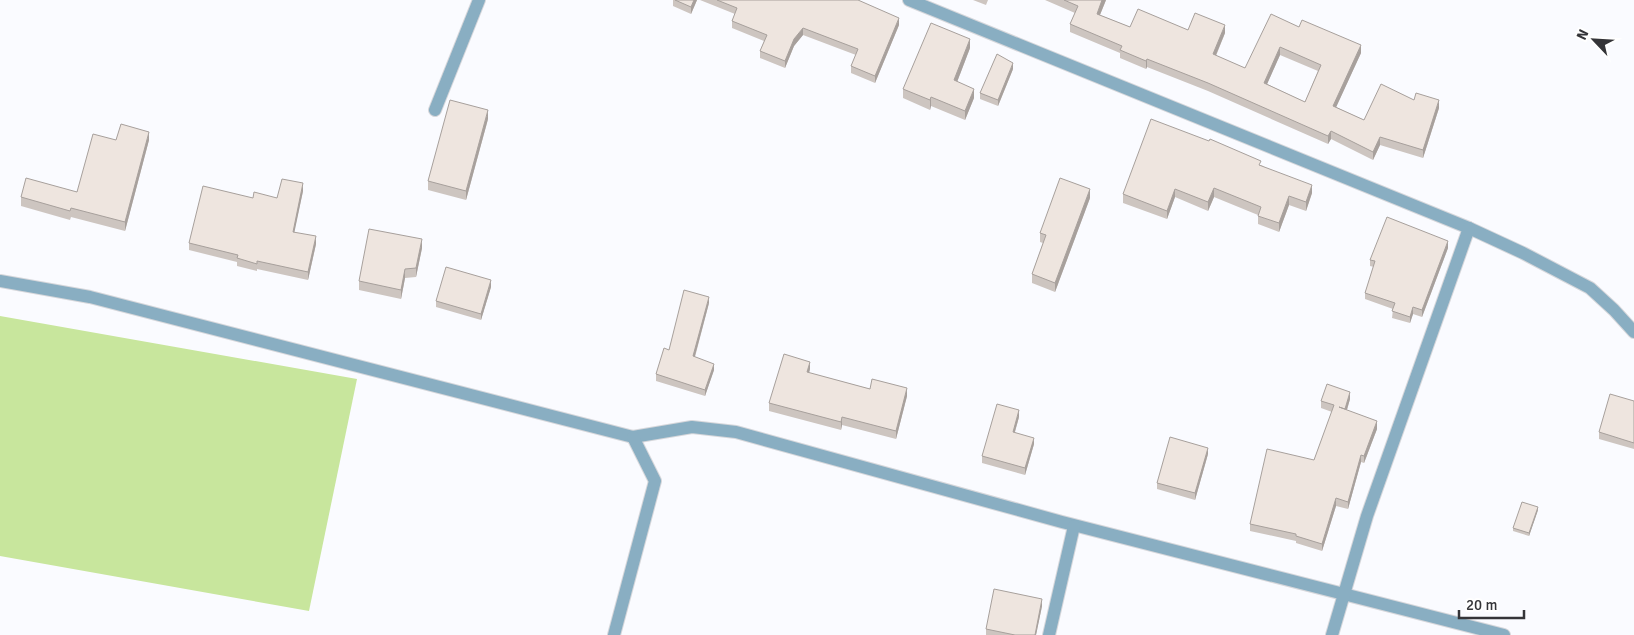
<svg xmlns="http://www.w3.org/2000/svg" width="1634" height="635" font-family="Signika,sans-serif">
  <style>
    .green { fill: #c8e69d }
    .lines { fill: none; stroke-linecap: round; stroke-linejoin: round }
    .street-casing { stroke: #d6d7db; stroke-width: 14 }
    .street { stroke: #89aec2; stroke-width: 12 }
    .wall { fill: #cdc5c0; fill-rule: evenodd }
    .shaded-wall { fill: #a7a09c }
    .building { fill: #eee5df; stroke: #a7a09c; fill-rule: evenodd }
  </style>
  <rect width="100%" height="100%" fill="#fafbff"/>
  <path class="green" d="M0,316L357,379L309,611L0,556Z"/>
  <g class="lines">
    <g class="street-casing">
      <g id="street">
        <path d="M909,0L1469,228L1523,253L1590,288L1614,310L1634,332"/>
        <path d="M435,110L479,0"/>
        <path d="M0,281L90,297L633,437L692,427L736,432L1062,522L1504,635"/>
        <path d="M614,635L655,481L633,437"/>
        <path d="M1049,635L1074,526"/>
        <path d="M1332,635L1367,516L1469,228"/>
      </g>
    </g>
    <use href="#street" class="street"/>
  </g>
  <g class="wall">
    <path d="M673,0H697L691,14L673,6Z"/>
    <path d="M700,0H858L899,25L875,83L851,73V66L856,55L803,35L794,46L785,68L760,58V51L764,41L732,28V21L735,14Z"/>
    <path d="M973,0H988L986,5Z"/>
    <path d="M1045,0H1106L1100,15L1130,27L1225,33L1216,56L1245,68L1299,27L1361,53L1336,107L1364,120L1414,100L1439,108L1423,158L1380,145L1373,160L1331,139L1328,144L1208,91L1147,67L1146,69L1120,58V53L1070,32V24L1075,13ZM1280,55L1318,71L1305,102L1267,84Z"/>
    <path d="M970,48L957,82L974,98L965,120L931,106L930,110L903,98V89Z"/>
    <path d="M1013,69L998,106L980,99V93Z"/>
    <path d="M488,119L466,200L428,190V181Z"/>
    <path d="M116,140H149L125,231L71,217L70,220L21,206V197L77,192Z"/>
    <path d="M1261,165L1312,193L1306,211L1289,205L1279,232L1258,224V215L1214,197L1208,211L1175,197L1167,219L1123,203V194Z"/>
    <path d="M303,191L294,232L316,244L308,280L257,269V271L237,266V262L189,250V243L277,198Z"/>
    <path d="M1090,198L1055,292L1032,283V274L1043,243L1040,242V233Z"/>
    <path d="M422,248L416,277L405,278L401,299L359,290V281Z"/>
    <path d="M1448,248L1422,317L1413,314L1410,323L1392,318L1393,309L1365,299V293L1374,267L1370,266V260Z"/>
    <path d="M491,287L481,320L436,307V301Z"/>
    <path d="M709,303L695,357L714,370L705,396L656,381V374L669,350Z"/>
    <path d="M810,369L809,373L870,389L907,396L896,439L842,425L841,430L769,411V403Z"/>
    <path d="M1350,399L1347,410L1377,429L1364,463L1361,462L1348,509L1336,506L1322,551L1296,543V541L1250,531V524L1314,460L1332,412L1321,408V401Z"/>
    <path d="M1634,401V449L1599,439V432Z"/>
    <path d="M1019,417L1015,432L1034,444L1025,475L982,463V456Z"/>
    <path d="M1208,454L1195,500L1157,489V483Z"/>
    <path d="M1538,510L1529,536L1513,531V528Z"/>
    <path d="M1042,606L1036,635H986V629Z"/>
  </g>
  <g class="shaded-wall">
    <path d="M694,0H697L691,14V7Z"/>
    <path d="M1102,0H1106L1097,22V14Z"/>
    <path d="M899,18V25L875,83V76Z"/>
    <path d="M1225,25V33L1213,62V54Z"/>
    <path d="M803,28V35L794,46L785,68V61L794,39Z"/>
    <path d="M970,39V48L954,90V80Z"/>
    <path d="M1361,45V53L1333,114V106Z"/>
    <path d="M1280,47V55L1264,91V83Z"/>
    <path d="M1147,59V67L1146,69V61Z"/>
    <path d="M1013,63V69L998,106V100Z"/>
    <path d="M974,89V98L965,120V111Z"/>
    <path d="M931,97V106L930,110V100Z"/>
    <path d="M1439,100V108L1423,158V150Z"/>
    <path d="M488,110V119L466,200V191Z"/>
    <path d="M1331,131V139L1328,144V136Z"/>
    <path d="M149,132V140L125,231V222Z"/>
    <path d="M1380,137V145L1373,160V152Z"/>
    <path d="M303,183V191L293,239V232Z"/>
    <path d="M1312,185V193L1306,211V202Z"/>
    <path d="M1214,188V197L1208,211V202Z"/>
    <path d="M1090,189V198L1055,292V283Z"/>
    <path d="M1175,189V197L1167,219V211Z"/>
    <path d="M1289,196V205L1279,232V223Z"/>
    <path d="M316,236V244L308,280V272Z"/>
    <path d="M422,239V248L416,277V268Z"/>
    <path d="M1448,241V248L1422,317V310Z"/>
    <path d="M405,269V278L401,299V290Z"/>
    <path d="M491,280V287L481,320V314Z"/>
    <path d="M709,297V303L693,363V356Z"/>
    <path d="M1413,307V314L1410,323V317Z"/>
    <path d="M810,362V369L807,380V372Z"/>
    <path d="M714,364V370L705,396V390Z"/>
    <path d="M907,388V396L896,439V431Z"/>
    <path d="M1350,392V399L1345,416V409Z"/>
    <path d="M1019,410V417L1013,438V432Z"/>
    <path d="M842,417V425L841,430V422Z"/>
    <path d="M1377,421V429L1364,463V456Z"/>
    <path d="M1034,438V444L1025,475V468Z"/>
    <path d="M1208,448V454L1195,500V493Z"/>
    <path d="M1361,455V462L1348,509V502Z"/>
    <path d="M1336,498V506L1322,551V544Z"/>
    <path d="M1538,507V510L1529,536V533Z"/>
    <path d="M1042,599V606L1036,635H1035Z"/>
  </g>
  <g class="building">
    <path d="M675,0H694L691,7Z"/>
    <path d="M717,0H858L899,18L875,76L851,66L858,49L803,28L794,39L785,61L760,51L767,35L732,21L737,8Z"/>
    <path d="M1064,0H1102L1097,14L1130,27L1138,9L1188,30L1195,13L1225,25L1213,54L1245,68L1271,14L1299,27L1302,20L1361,45L1333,106L1364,120L1381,84L1414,100L1416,93L1439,100L1423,150L1380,137L1373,152L1331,131L1328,136L1208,83L1147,59L1146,61L1120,50L1122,46L1070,24L1078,6ZM1280,47L1321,65L1305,102L1264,83Z"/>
    <path d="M931,23L970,39L954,80L974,89L965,111L931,97L930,100L903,89Z"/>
    <path d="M997,54L1013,63L998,100L980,93Z"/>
    <path d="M450,100L488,110L466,191L428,181Z"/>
    <path d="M1151,119L1209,141L1210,139L1261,161L1259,165L1312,185L1306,202L1289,196L1279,223L1258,216L1261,207L1214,188L1208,202L1175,189L1167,211L1123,194Z"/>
    <path d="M121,124L149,132L125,222L71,208L70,211L21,197L26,178L77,192L93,134L116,140Z"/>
    <path d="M1060,178L1090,189L1055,283L1032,274L1046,235L1040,233Z"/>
    <path d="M282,179L303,183L293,232L316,236L308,272L257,261V264L237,258L238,255L189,243L203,186L253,198L254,192L277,198Z"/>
    <path d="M1387,217L1448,241L1422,310L1413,307L1410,317L1392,311L1395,303L1365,293L1375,261L1370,260Z"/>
    <path d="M369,229L422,239L416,268L405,269L401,290L359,281Z"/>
    <path d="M446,267L491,280L481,314L436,301Z"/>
    <path d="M684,290L709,297L693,356L714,364L705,390L656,374L664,348L669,350Z"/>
    <path d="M784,354L810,362L807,372L870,389L872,379L907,388L896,431L842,417L841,422L769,403Z"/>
    <path d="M1327,384L1350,392L1345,409L1339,407L1377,421L1364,456L1361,455L1348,502L1336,498L1322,544L1296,536V534L1250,524L1267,449L1314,460L1334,405L1321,401Z"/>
    <path d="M1610,394L1634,401V443L1599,432Z"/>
    <path d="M997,404L1019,410L1013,432L1034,438L1025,468L982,456Z"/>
    <path d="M1170,437L1208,448L1195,493L1157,483Z"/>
    <path d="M1522,502L1538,507L1529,533L1513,528Z"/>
    <path d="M994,589L1042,599L1035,635H1015L986,629Z"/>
  </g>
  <g transform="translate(1594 40) rotate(295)" stroke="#ffffff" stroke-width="4" paint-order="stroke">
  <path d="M0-4L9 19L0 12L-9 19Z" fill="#343438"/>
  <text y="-8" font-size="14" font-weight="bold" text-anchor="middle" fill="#343438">N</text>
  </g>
  <path d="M1459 610v8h65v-8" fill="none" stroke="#343438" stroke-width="2.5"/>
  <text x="1466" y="610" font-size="15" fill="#343438" stroke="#ffffff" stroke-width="4" paint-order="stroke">20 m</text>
</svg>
